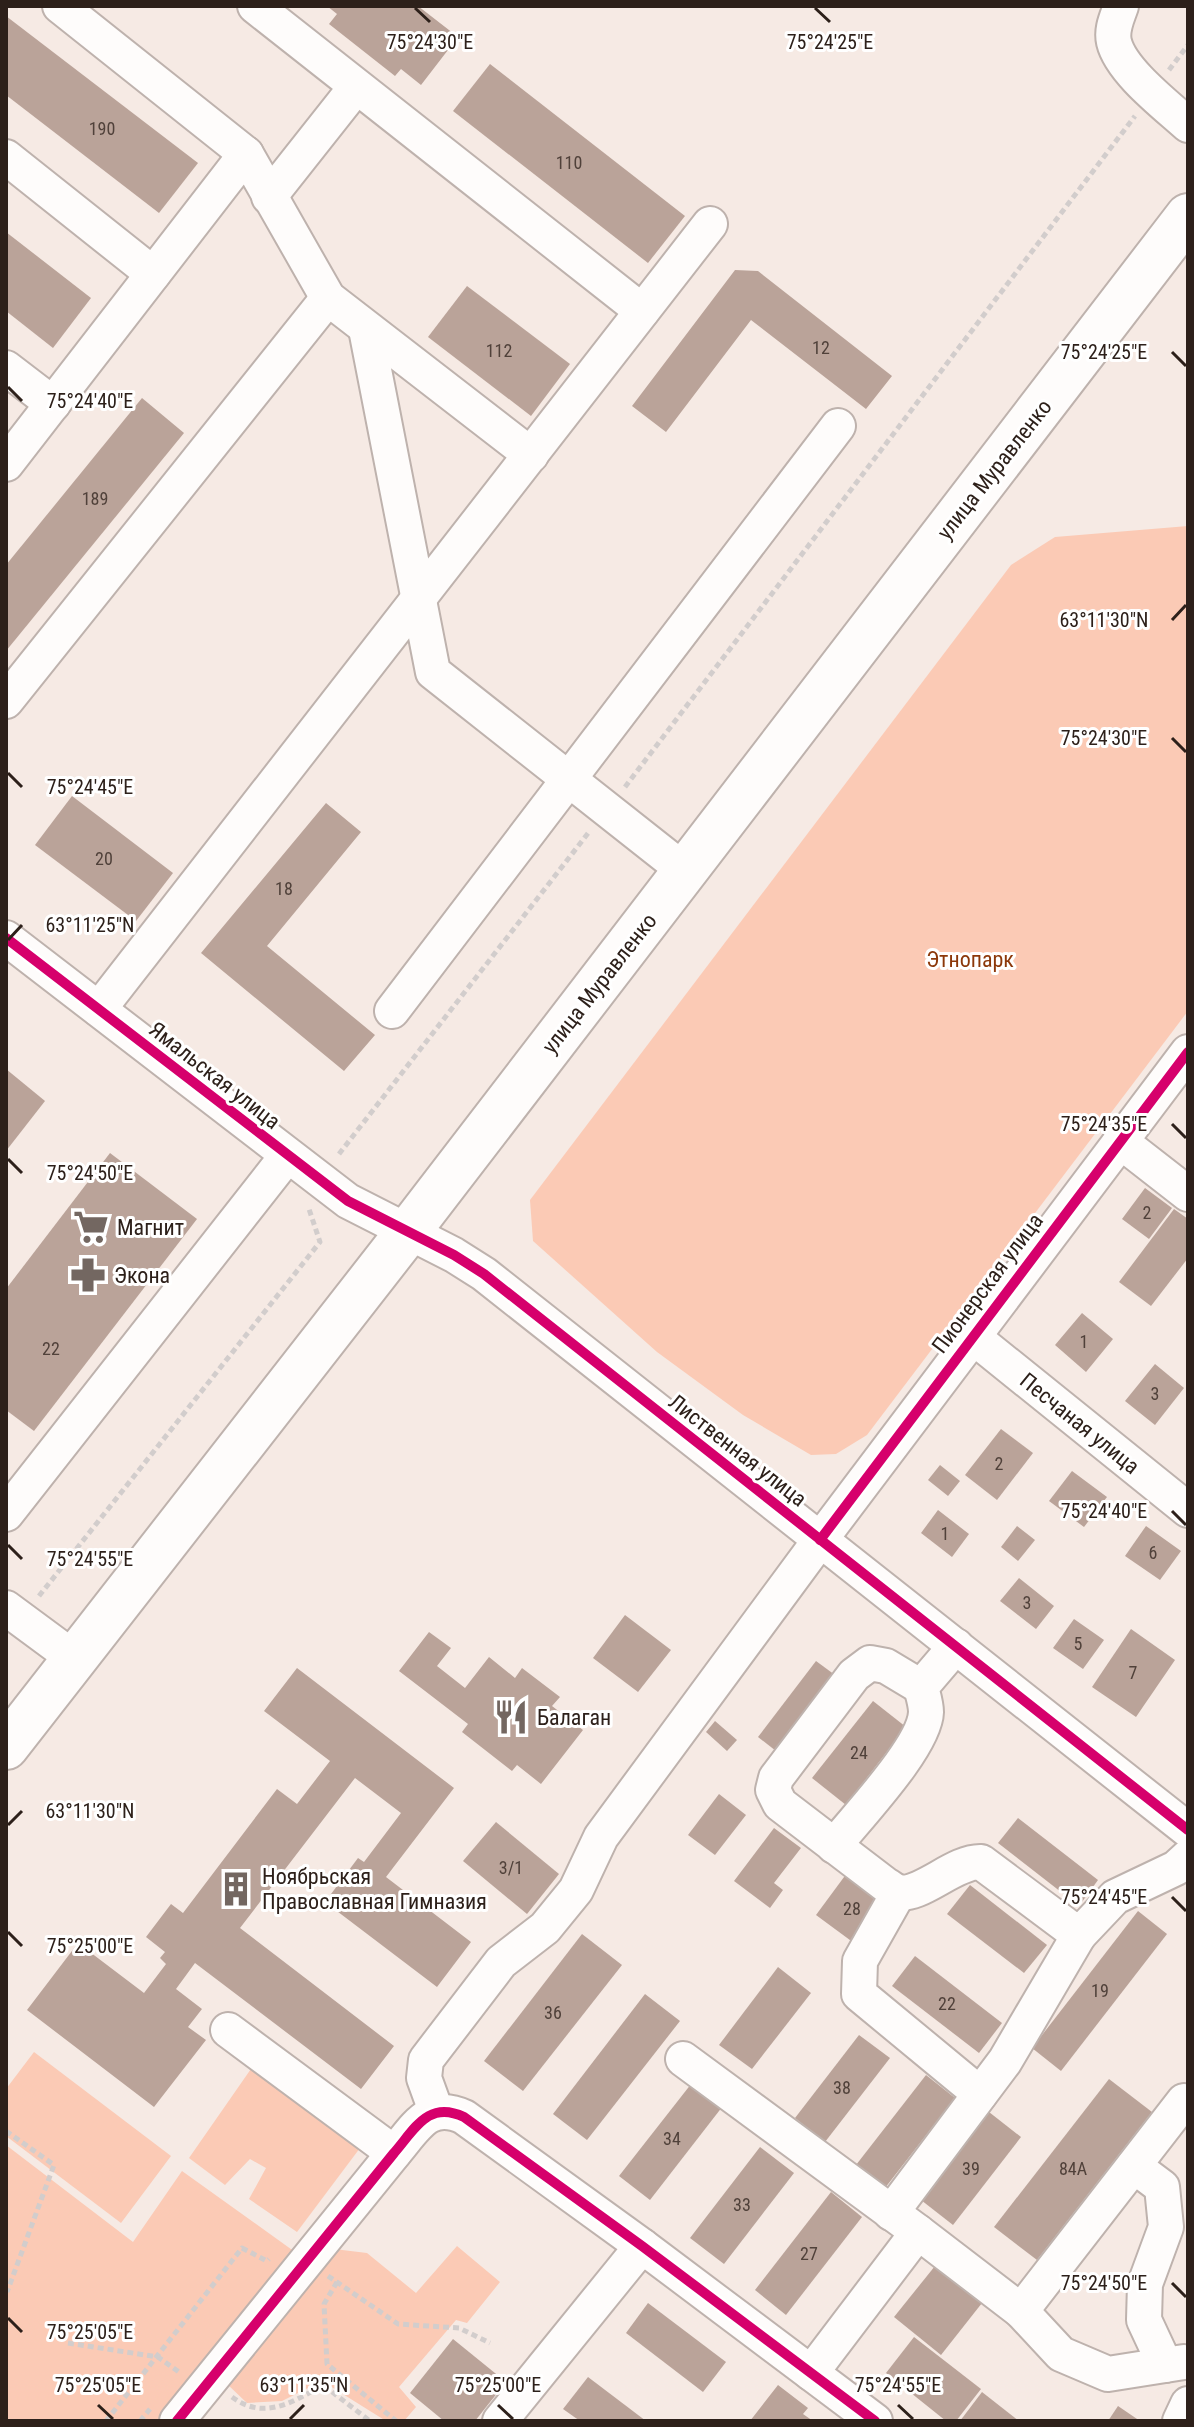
<svg xmlns="http://www.w3.org/2000/svg" width="1194" height="2427" font-family="'Roboto Condensed',sans-serif">
  <style>
    .green { fill: #fbcab5 }
    .building { fill: #baa399 }
    .lines { fill: none; stroke-linecap: round; stroke-linejoin: round }
    .minor-casing { stroke: #beb2ad; stroke-width: 38 }
    .major-casing { stroke: #beb2ad; stroke-width: 48 }
    .path { stroke: #d2cdcc; stroke-width: 5; stroke-dasharray: 6 4; stroke-linecap: butt }
    .minor { stroke: #fefcfb; stroke-width: 34 }
    .major { stroke: #fefcfb; stroke-width: 44 }
    .cycleway-casing { stroke: #fff; stroke-width: 15 }
    .cycleway { stroke: #d6006c; stroke-width: 10 }
    .ticks { fill: none; stroke: #2d201a; stroke-width: 3 }
    .labels { text-anchor: middle; stroke-width: 6; stroke-linejoin: round; paint-order: stroke }
    .number-label { font-size: 18px; fill: #50413a }
    .street-label { font-size: 22px; fill: #2d201a; stroke: #fff }
    .park-label { font-size: 22px; fill: #8c380a; stroke: #fff }
    .poi-label { font-size: 22px; fill: #2d201a; stroke: #fff; text-anchor: start }
    .ticks-label { font-size: 20px; text-anchor: middle; fill: #2d201a; stroke: #fff; stroke-width: 6; stroke-linejoin: round; paint-order: stroke }
  </style>
  <rect width="100%" height="100%" fill="#f6eae4"/>
  <g class="green">
    <path d="M1188,526V1011L867,1435L836,1454L811,1455L743,1415L657,1352L533,1241L530,1200L1011,565L1055,537Z"/>
    <path d="M34,2052L171,2156L121,2223L6,2136V2089Z"/>
    <path d="M253,2066L360,2148L297,2232L249,2199L266,2168L250,2159L225,2185L189,2158Z"/>
    <path d="M6,2145L133,2242L182,2171L295,2252L157,2421H6Z"/>
    <path d="M457,2246L500,2282L467,2323L456,2320L399,2387L416,2407L404,2421H386L322,2381L282,2401L247,2403L226,2383L334,2249L367,2253L416,2293Z"/>
  </g>
  <g class="building">
    <path d="M327,6H418L458,37L421,85L401,69L395,76L329,24L337,14Z"/>
    <path d="M6,16L198,163L159,213L6,95Z"/>
    <path d="M490,64L685,216L648,263L453,111Z"/>
    <path d="M6,232L91,298L53,348L6,311Z"/>
    <path d="M735,270L758,271L892,376L866,409L751,320L666,432L632,406Z"/>
    <path d="M467,286L570,364L531,416L428,337Z"/>
    <path d="M142,398L184,433L6,651V565Z"/>
    <path d="M72,796L173,873L136,921L35,845Z"/>
    <path d="M326,803L361,832L267,946L375,1035L344,1071L201,953Z"/>
    <path d="M6,1069L45,1101L6,1151Z"/>
    <path d="M110,1153L197,1219L34,1431L6,1410V1289Z"/>
    <path d="M1145,1188L1172,1208L1149,1239L1122,1219Z"/>
    <path d="M1174,1209L1188,1219V1258L1151,1306L1119,1282Z"/>
    <path d="M1082,1313L1113,1339L1086,1372L1055,1345Z"/>
    <path d="M1155,1364L1184,1388L1155,1425L1125,1401Z"/>
    <path d="M1001,1429L1033,1453L997,1500L965,1475Z"/>
    <path d="M940,1465L960,1481L948,1496L928,1480Z"/>
    <path d="M1072,1471L1107,1497L1084,1527L1049,1501Z"/>
    <path d="M938,1510L969,1534L952,1557L921,1533Z"/>
    <path d="M1017,1526L1035,1540L1018,1561L1001,1547Z"/>
    <path d="M1146,1526L1181,1551L1160,1580L1125,1556Z"/>
    <path d="M1019,1578L1054,1606L1036,1629L1000,1601Z"/>
    <path d="M625,1615L671,1650L638,1692L593,1658Z"/>
    <path d="M1074,1619L1104,1640L1083,1669L1053,1648Z"/>
    <path d="M1131,1629L1175,1660L1136,1717L1092,1687Z"/>
    <path d="M429,1632L451,1648L437,1666L465,1688L489,1657L515,1678L522,1668L560,1697L552,1706L583,1730L541,1784L517,1765L512,1771L462,1732L468,1724L399,1671Z"/>
    <path d="M816,1661L835,1675L776,1751L758,1737Z"/>
    <path d="M297,1668L454,1788L386,1877L471,1942L437,1987L325,1902L358,1858L364,1862L401,1813L355,1778L240,1928L394,2046L361,2089L195,1963L176,1989L202,2009L188,2027L206,2040L154,2107L27,2010L78,1943L144,1993L166,1964L160,1958L165,1952L146,1937L171,1904L183,1913L277,1789L297,1804L330,1761L264,1711Z"/>
    <path d="M873,1701L906,1727L846,1805L812,1778Z"/>
    <path d="M715,1721L737,1740L727,1751L706,1732Z"/>
    <path d="M719,1794L746,1815L715,1855L688,1835Z"/>
    <path d="M1018,1818L1098,1880L1079,1906L998,1843Z"/>
    <path d="M496,1822L559,1874L527,1914L463,1861Z"/>
    <path d="M774,1828L801,1848L774,1883L783,1890L770,1908L734,1881Z"/>
    <path d="M847,1873L889,1903L858,1946L816,1915Z"/>
    <path d="M970,1885L1047,1945L1024,1973L947,1914Z"/>
    <path d="M1138,1911L1167,1934L1061,2071L1032,2048Z"/>
    <path d="M582,1934L622,1965L523,2091L484,2061Z"/>
    <path d="M915,1956L1002,2023L979,2053L892,1986Z"/>
    <path d="M778,1967L811,1993L752,2069L719,2045Z"/>
    <path d="M645,1994L680,2021L587,2140L553,2114Z"/>
    <path d="M859,2035L890,2058L825,2142L795,2118Z"/>
    <path d="M926,2075L955,2098L885,2188L856,2165Z"/>
    <path d="M695,2079L726,2102L650,2200L619,2176Z"/>
    <path d="M1109,2079L1152,2112L1037,2260L994,2227Z"/>
    <path d="M989,2112L1021,2137L953,2225L921,2200Z"/>
    <path d="M760,2147L794,2173L724,2264L690,2238Z"/>
    <path d="M831,2192L862,2217L786,2315L755,2290Z"/>
    <path d="M935,2266L982,2303L941,2355L894,2317Z"/>
    <path d="M648,2303L726,2362L703,2392L626,2333Z"/>
    <path d="M914,2337L981,2389L956,2421H946L886,2373Z"/>
    <path d="M453,2339L506,2382L475,2421H444L410,2393Z"/>
    <path d="M588,2377L646,2421H580L563,2409Z"/>
    <path d="M778,2385L808,2408L803,2414L813,2421H750Z"/>
    <path d="M982,2392L1019,2421H960Z"/>
    <path d="M1118,2406L1140,2421H1108Z"/>
  </g>
  <g class="lines">
    <g class="minor-casing">
      <g id="minor">
        <path d="M60,6L246,154"/>
        <path d="M255,6L642,311"/>
        <path d="M1121,6C1117,18 1111,29 1114,42C1121,71 1166,105 1188,125"/>
        <path d="M6,157L153,274"/>
        <path d="M269,197L356,87"/>
        <path d="M366,329L433,672L685,871"/>
        <path d="M6,368L53,404"/>
        <path d="M6,464L246,154L328,298L531,455"/>
        <path d="M6,701L328,298"/>
        <path d="M6,938L348,1201L454,1255L484,1274L1188,1830"/>
        <path d="M99,1009L710,224"/>
        <path d="M392,1011L838,426"/>
        <path d="M1120,1141L1188,1194"/>
        <path d="M972,1336L1188,1510"/>
        <path d="M6,1514L287,1156"/>
        <path d="M6,1608L75,1659"/>
        <path d="M921,1687L886,1666L870,1663L854,1675L776,1778L773,1790L780,1804L886,1885C890,1887 893,1890 897,1892C920,1898 954,1861 981,1862L1079,1935L1115,1897L1176,1868L1188,1857"/>
        <path d="M834,1846C857,1817 925,1746 926,1712C926,1704 923,1695 921,1687L956,1646"/>
        <path d="M899,1892L860,1961L859,1994L980,2094"/>
        <path d="M228,2030L394,2153"/>
        <path d="M683,2059L918,2232L811,2373"/>
        <path d="M436,2111L424,2078L426,2060L501,1962L545,1928L576,1890L601,1837L820,1540L1188,1052"/>
        <path d="M1134,2166L1162,2187L1166,2227L1145,2284L1144,2320L1165,2365"/>
        <path d="M891,2213L1005,2061L1079,1935"/>
        <path d="M918,2232L1021,2311L1184,2101L1188,2105"/>
        <path d="M1021,2311L1061,2354L1108,2374L1184,2362"/>
        <path d="M177,2421L394,2153C415,2129 428,2100 464,2117L642,2246L875,2421"/>
        <path d="M500,2421L642,2246"/>
        <path d="M1180,2421L1188,2404"/>
      </g>
    </g>
    <g class="major-casing">
      <path id="major" d="M6,1747L407,1233L1188,216"/>
    </g>
    <g class="path">
      <path d="M1169,70L1188,45"/>
      <path d="M625,787L1135,116"/>
      <path d="M339,1154L589,832"/>
      <path d="M39,1596L320,1242L309,1209"/>
      <path d="M6,2131L54,2165L7,2292"/>
      <path d="M328,2276L398,2324L459,2328L490,2343"/>
      <path d="M337,2282L324,2304L327,2364L396,2421"/>
      <path d="M68,2343L158,2357L179,2372"/>
      <path d="M232,2397C264,2421 293,2402 323,2385L370,2421"/>
      <path d="M106,2421L242,2248L267,2261L269,2259"/>
      <path d="M140,2421L150,2409"/>
    </g>
    <use href="#minor" class="minor"/>
    <use href="#major" class="major"/>
    <g class="cycleway-casing">
      <g id="cycleway">
        <path d="M6,938L348,1201L454,1255L484,1274L1188,1830"/>
        <path d="M820,1540L1188,1052"/>
        <path d="M177,2421L394,2153C415,2129 428,2100 464,2117L642,2246L875,2421"/>
      </g>
    </g>
    <use href="#cycleway" class="cycleway"/>
  </g>
  <path class="ticks" d="M415,8L430,22M815,8L830,22M1172,352L1186,366M8,387L22,401M1172,620L1186,605M1172,738L1186,752M8,773L22,787M8,940L22,925M1172,1124L1186,1138M8,1159L22,1173M1172,1511L1186,1525M8,1545L22,1559M8,1825L22,1811M1172,1897L1186,1911M8,1932L22,1946M1172,2283L1186,2297M8,2318L22,2332M98,2405L113,2419M498,2405L513,2419M898,2405L913,2419M290,2419L304,2405"/>
  <defs>
    <g id="supermarket-bare" transform="scale(2.76)"><path d="M-6-5.5h2.5l.6 2H6L4.5 2H-2.5L-4.4-4H-6ZM-1.5 3.2a1.3 1.3 0 1 0 .1 0ZM3 3.2a1.3 1.3 0 1 0 .1 0Z" fill="#736761" stroke="#fff" stroke-width="2.5" paint-order="stroke"/></g>
    <g id="pharmacy-bare" transform="scale(2.76)"><path d="M-2-6h4v4h4v4h-4v4h-4v-4h-4v-4h4Z" fill="#736761" stroke="#fff" stroke-width="2.5" paint-order="stroke"/></g>
    <g id="restaurant-bare" transform="scale(2.76)"><path d="M-5-6h1v4h1v-4h1v4h1v-4h1v5L-1.5 .5V6h-2V.5L-5-1ZM5-6V6H3V1.5H1.5Q1.5-4 5-6Z" fill="#736761" stroke="#fff" stroke-width="2.5" paint-order="stroke"/></g>
    <g id="building-bare" transform="scale(2.76)"><path d="M-4-6H4V6H1V3H-1V6H-4ZM-2.5-4.3h1.7v1.8h-1.7ZM.8-4.3h1.7v1.8H.8ZM-2.5-1h1.7V.8h-1.7ZM.8-1h1.7V.8H.8Z" fill="#736761" stroke="#fff" stroke-width="2.5" paint-order="stroke"/></g>
  </defs>
  <g fill-rule="evenodd">
    <use href="#supermarket-bare" x="91" y="1227"/>
    <use href="#pharmacy-bare" x="88" y="1275"/>
    <use href="#restaurant-bare" x="511" y="1717"/>
    <use href="#building-bare" x="236" y="1889"/>
  </g>
  <g class="labels">
    <g class="number-label">
      <text x="102" y="135">190</text>
      <text x="569" y="169">110</text>
      <text x="821" y="354">12</text>
      <text x="499" y="357">112</text>
      <text x="95" y="505">189</text>
      <text x="104" y="865">20</text>
      <text x="284" y="895">18</text>
      <text x="1147" y="1219">2</text>
      <text x="1084" y="1348">1</text>
      <text x="51" y="1355">22</text>
      <text x="1155" y="1400">3</text>
      <text x="999" y="1470">2</text>
      <text x="945" y="1540">1</text>
      <text x="1153" y="1559">6</text>
      <text x="1027" y="1609">3</text>
      <text x="1078" y="1650">5</text>
      <text x="1133" y="1679">7</text>
      <text x="859" y="1759">24</text>
      <text x="511" y="1874">3/1</text>
      <text x="852" y="1915">28</text>
      <text x="1100" y="1997">19</text>
      <text x="947" y="2010">22</text>
      <text x="553" y="2019">36</text>
      <text x="842" y="2094">38</text>
      <text x="672" y="2145">34</text>
      <text x="971" y="2175">39</text>
      <text x="1073" y="2175">84А</text>
      <text x="742" y="2211">33</text>
      <text x="809" y="2260">27</text>
    </g>
    <g class="street-label">
      <text transform="translate(994 469) rotate(-52)" y="8">улица Муравленко</text>
      <text transform="translate(599 983) rotate(-52)" y="8">улица Муравленко</text>
      <text transform="translate(215 1075) rotate(38)" y="8">Ямальская улица</text>
      <text transform="translate(987 1283) rotate(-53)" y="8">Пионерская улица</text>
      <text transform="translate(1080 1423) rotate(39)" y="8">Песчаная улица</text>
      <text transform="translate(738 1450) rotate(38)" y="8">Лиственная улица</text>
    </g>
    <g class="park-label">
      <text x="970" y="967">Этнопарк</text>
    </g>
    <g class="poi-label">
      <text x="117" y="1235">Магнит</text>
      <text x="114" y="1283">Экона</text>
      <text x="537" y="1725">Балаган</text>
      <text x="262" y="1884">Ноябрьская<tspan x="262" dy="25">Православная Гимназия</tspan></text>
    </g>
  </g>
  <g class="ticks-label">
    <text x="430" y="49">75°24'30"E</text>
    <text x="830" y="49">75°24'25"E</text>
    <text x="1104" y="359">75°24'25"E</text>
    <text x="90" y="408">75°24'40"E</text>
    <text x="1104" y="627">63°11'30"N</text>
    <text x="1104" y="745">75°24'30"E</text>
    <text x="90" y="794">75°24'45"E</text>
    <text x="90" y="932">63°11'25"N</text>
    <text x="1104" y="1131">75°24'35"E</text>
    <text x="90" y="1180">75°24'50"E</text>
    <text x="1104" y="1518">75°24'40"E</text>
    <text x="90" y="1566">75°24'55"E</text>
    <text x="90" y="1818">63°11'30"N</text>
    <text x="1104" y="1904">75°24'45"E</text>
    <text x="90" y="1953">75°25'00"E</text>
    <text x="1104" y="2290">75°24'50"E</text>
    <text x="90" y="2339">75°25'05"E</text>
    <text x="304" y="2392">63°11'35"N</text>
    <text x="98" y="2392">75°25'05"E</text>
    <text x="498" y="2392">75°25'00"E</text>
    <text x="898" y="2392">75°24'55"E</text>
  </g>
  <rect width="1194" height="2427" fill="none" stroke="#2d201a" stroke-width="16"/>
</svg>
